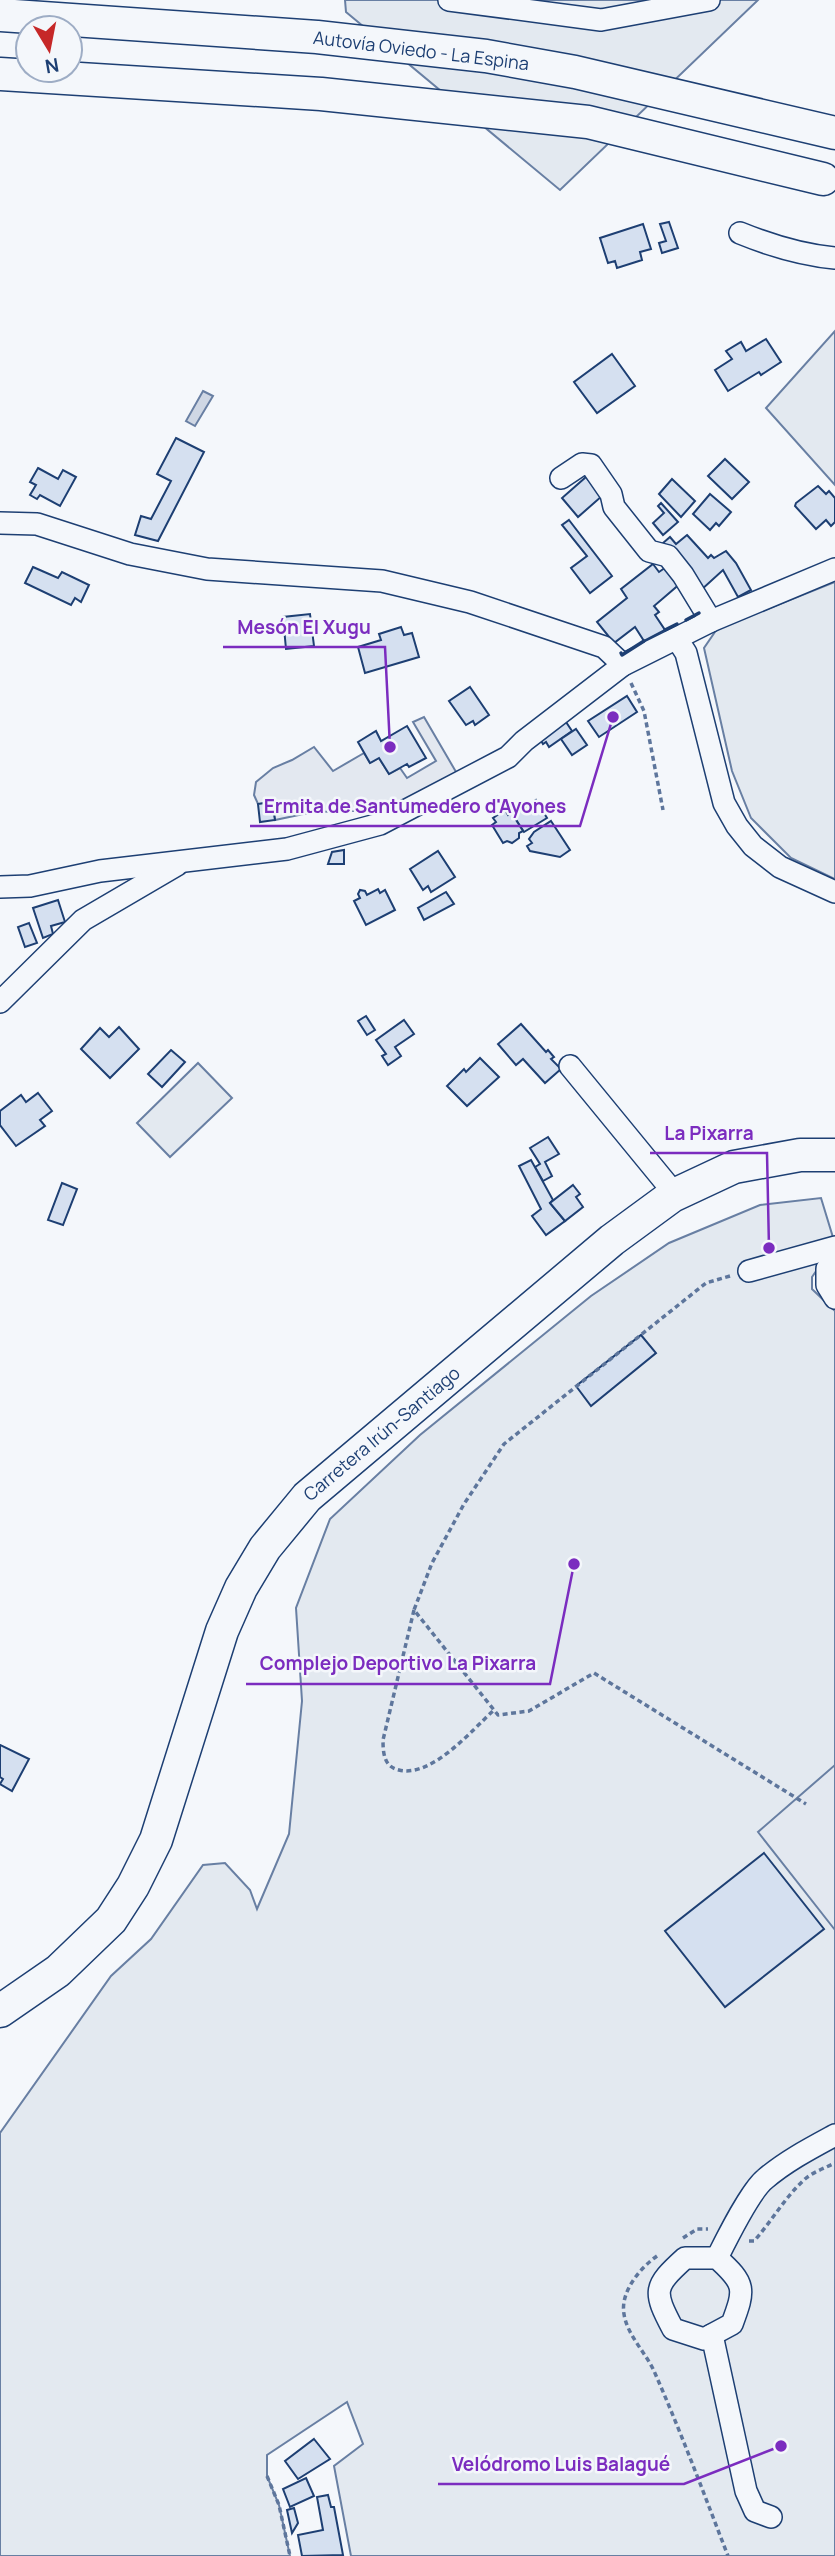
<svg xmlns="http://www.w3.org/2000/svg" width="835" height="2556" font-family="Manrope,sans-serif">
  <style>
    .green { fill: #e3e9f0; stroke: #687fa3; stroke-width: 2 }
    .parking { fill: #e3e8f0; stroke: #687fa3; stroke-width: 2 }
    .water { fill: #cfd7e4; stroke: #687fa3; stroke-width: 2 }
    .building { fill: #d5e0f0; stroke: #1d3f73; stroke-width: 2 }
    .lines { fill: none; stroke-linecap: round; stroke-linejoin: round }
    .minor-casing { stroke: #1d3f73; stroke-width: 24 }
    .highway-casing { stroke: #1d3f73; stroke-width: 35 }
    .path { stroke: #5e769c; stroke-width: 3.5; stroke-dasharray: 5 3.5; stroke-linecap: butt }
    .minor { stroke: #f4f7fb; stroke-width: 21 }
    .highway { stroke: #f4f7fb; stroke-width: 32 }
    .wall { stroke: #1d3f73; stroke-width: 3.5 }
    .labels { text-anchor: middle; stroke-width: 5; stroke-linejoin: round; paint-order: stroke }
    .street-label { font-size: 18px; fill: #1d3f73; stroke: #f4f7fb }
    .leader { fill: none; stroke: #7b2cbf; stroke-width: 2.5 }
    .callout-dot { fill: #7b2cbf; stroke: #f4f7fb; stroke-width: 2.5 }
    .callout-label { font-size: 19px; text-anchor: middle; font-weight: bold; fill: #7b2cbf; stroke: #f4f7fb; stroke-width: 5; stroke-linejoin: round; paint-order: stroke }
  </style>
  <rect width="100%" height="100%" fill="#f4f7fb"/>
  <g class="green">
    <path d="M345,0H758L560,190L346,12Z"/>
    <path d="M835,331V485L766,408Z"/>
    <path d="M835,582V879L791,858L751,818L732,771L704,648L717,629Z"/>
    <path d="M198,1063L232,1098L170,1157L137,1123Z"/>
    <path d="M821,1198L835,1244L812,1277V1289L835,1311V2556H351L334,2466L363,2444L347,2402L267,2455V2476L279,2505L290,2556H0V2133L111,1976L151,1939L203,1865L225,1863L250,1890L257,1909L289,1834L302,1701L296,1608L330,1519L420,1435L591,1296L669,1243L760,1205Z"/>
  </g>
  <g class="parking">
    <path d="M424,717L459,777L393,810L313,812L275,820L272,802L258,804L254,795L256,782L273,768L292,760L314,747L333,771L364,753L370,763L379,758L389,774L400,768L407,778L436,761L413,722Z"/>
    <path d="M835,1765V1930L758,1832Z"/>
  </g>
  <path class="water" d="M203,391L213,396L195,426L186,421Z"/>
  <g class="building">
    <path d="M669,222L678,248L662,253L659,243L666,241L660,224Z"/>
    <path d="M643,224L651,249L640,252L642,260L617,268L615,261L608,263L600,238Z"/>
    <path d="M766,339L781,362L761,375L759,372L728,391L715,370L732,359L726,351L741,342L746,351Z"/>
    <path d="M612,354L635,386L597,413L574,382Z"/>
    <path d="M176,438L204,452L158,541L135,535L141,516L151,519L171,481L157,474Z"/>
    <path d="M725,459L749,482L732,499L708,476Z"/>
    <path d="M38,468L58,479L63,470L76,477L60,506L40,495L37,499L30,495L36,485L30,482Z"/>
    <path d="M586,477L602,496L578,517L562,498Z"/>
    <path d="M672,479L695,501L681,517L659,494Z"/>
    <path d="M818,486L826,494L829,491L835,498V522L831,526L826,520L816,529L795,506L796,503Z"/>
    <path d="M710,494L731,512L719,526L716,523L710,530L693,514Z"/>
    <path d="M661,503L678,522L663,535L653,523L664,513L658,506Z"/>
    <path d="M569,520L612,576L590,593L571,568L587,556L562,525Z"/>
    <path d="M687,535L708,558L711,555L714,558L726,551L736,563L751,590L738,597L723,570L700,591L689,574L663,543L670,537L676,544Z"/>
    <path d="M653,564L659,572L669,565L682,582L654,606L659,612L655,615L665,630L644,641L635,627L614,643L597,622L627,598L621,589Z"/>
    <path d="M33,567L58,578L62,572L89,585L81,602L75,598L71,605L25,583Z"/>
    <path d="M310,614L314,646L286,649L283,617Z"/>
    <path d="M401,627L404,635L412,633L419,657L365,673L358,647L381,640L379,634Z"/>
    <path d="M470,687L489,715L475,725L473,721L466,725L449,701Z"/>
    <path d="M627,696L637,712L599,737L588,721Z"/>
    <path d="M564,719L572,731L549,747L546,742L543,744L540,739Z"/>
    <path d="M407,726L426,758L409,767L407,764L389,774L379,758L370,763L358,742L376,731L381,741Z"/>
    <path d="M576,729L587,745L572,755L561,739Z"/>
    <path d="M536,800L547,818L524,832L513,815Z"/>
    <path d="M272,802L275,820L260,822L258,804Z"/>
    <path d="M505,810L508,815L511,812L523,831L519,833V838L512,843L507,841L503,843L492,825L496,822L493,818Z"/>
    <path d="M551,821L570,850L560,857L530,851L527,846L532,843L529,839L534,832Z"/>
    <path d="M344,850V864H328L332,852Z"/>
    <path d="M438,851L455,877L431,892L428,886L423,890L410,869Z"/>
    <path d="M378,889L380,893L385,890L395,910L366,925L354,901L360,898L358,894L360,890L365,891L367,895Z"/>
    <path d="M446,892L454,904L424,920L418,908Z"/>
    <path d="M58,900L65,922L51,926L53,934L43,938L33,908Z"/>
    <path d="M29,923L37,943L25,947L18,927Z"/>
    <path d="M366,1016L375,1030L367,1035L358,1021Z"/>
    <path d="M404,1020L414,1034L395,1047L401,1056L388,1065L382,1056L386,1054L376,1040Z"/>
    <path d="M521,1024L546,1052L548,1050L554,1057L551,1059L561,1069L545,1083L523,1059L516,1065L498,1044Z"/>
    <path d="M119,1027L139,1049L110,1078L81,1049L100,1028L109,1037Z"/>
    <path d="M171,1050L185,1062L162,1087L148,1074Z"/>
    <path d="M480,1058L499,1077L467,1106L447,1086L464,1069L466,1072Z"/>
    <path d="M38,1093L52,1111L40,1120L45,1126L16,1146L0,1125V1111L21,1095L26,1102Z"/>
    <path d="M548,1137L559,1154L545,1162L552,1176L543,1181L535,1167L540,1164L530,1148Z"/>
    <path d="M531,1160L553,1200L550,1203L565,1221L546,1235L532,1216L541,1209L519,1166Z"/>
    <path d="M62,1183L77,1189L63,1225L48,1220Z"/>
    <path d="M573,1185L580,1194L576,1197L583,1207L565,1221L550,1203Z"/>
    <path d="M641,1335L656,1353L591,1406L576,1386Z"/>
    <path d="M0,1745L29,1759L12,1791L0,1784L3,1779L0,1777Z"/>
    <path d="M764,1853L824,1929L725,2007L665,1931Z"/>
    <path d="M314,2439L330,2459L298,2479L285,2461Z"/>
    <path d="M306,2478L314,2496L290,2507L283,2489Z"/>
    <path d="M328,2495L331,2507H334L343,2555L302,2556L298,2535L323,2530L317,2497Z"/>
    <path d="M294,2508L298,2523L292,2533L287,2510Z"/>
  </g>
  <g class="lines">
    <g class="minor-casing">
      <g id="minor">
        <path d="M449,0L601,20L709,0"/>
        <path d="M740,233C772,246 801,255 835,258"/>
        <path d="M561,478L582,464L591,465L611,494L614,507L649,551L668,556L683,575L711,621"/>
        <path d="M0,523L37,524L130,554L207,569L382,581L470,602L604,647L623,665"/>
        <path d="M677,639L686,653L724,803L737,826L753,846L780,867L835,892"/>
        <path d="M0,887L30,886L100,871L287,849L380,824L508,757L524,741L623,665L711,621L835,569"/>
        <path d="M0,1002L83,920L177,865"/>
        <path d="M570,1066L675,1194"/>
        <path d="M835,1264L827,1269V1285L835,1298"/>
        <path d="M749,1271L835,1247"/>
        <path d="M685,2258H717C746,2284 745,2289 732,2324L704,2339L673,2329C653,2291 653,2287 685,2258Z"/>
        <path d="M717,2258C726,2240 750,2191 765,2179C786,2161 811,2148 835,2135"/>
        <path d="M712,2335L746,2491L755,2511L771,2517"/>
      </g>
    </g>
    <g class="highway-casing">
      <g id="highway">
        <path d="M0,15L317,37L486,56L575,72L835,133"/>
        <path d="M0,74L321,94L588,122L823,179"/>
        <path d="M0,2011L58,1971L111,1920L133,1886L156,1840L222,1631L241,1588L265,1548L307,1497L612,1240L672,1196L734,1167L800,1155H835"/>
      </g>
    </g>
    <g class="path">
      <path d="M631,683L644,711L663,810"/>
      <path d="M730,1276L706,1283L504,1444L464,1504L432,1563L414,1610L498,1715L529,1711L594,1673L806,1804"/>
      <path d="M414,1610L383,1740C383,1753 384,1767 399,1770C432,1778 472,1730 494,1710"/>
      <path d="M683,2238L697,2229H708"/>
      <path d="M749,2241H754C772,2221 785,2197 805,2179C813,2172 825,2168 835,2163"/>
      <path d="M657,2256C640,2268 620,2292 624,2314C627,2335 646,2353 654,2371C681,2432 704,2494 728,2556"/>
      <path d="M267,2476L279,2505L290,2556"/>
    </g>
    <use href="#minor" class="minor"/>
    <use href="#highway" class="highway"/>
    <g class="wall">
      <path d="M686,620L699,613"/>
      <path d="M665,630L677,624"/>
      <path d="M621,653L622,655L644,641"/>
    </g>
  </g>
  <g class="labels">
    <g class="street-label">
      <text transform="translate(421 51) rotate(7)" y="6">Autovía Oviedo - La Espina</text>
      <text transform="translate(382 1434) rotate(-40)" y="6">Carretera Irún-Santiago</text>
    </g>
  </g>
  <path class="leader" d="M390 747L385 647H223M613 717L580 826H250M769 1248L767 1153H650M574 1564L550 1684H246M781 2446L684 2484H438"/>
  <g class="callout-dot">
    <circle cx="390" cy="747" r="7"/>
    <circle cx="613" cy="717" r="7"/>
    <circle cx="769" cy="1248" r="7"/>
    <circle cx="574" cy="1564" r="7"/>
    <circle cx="781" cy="2446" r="7"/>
  </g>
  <g class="callout-label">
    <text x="304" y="634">Mesón El Xugu</text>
    <text x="415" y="813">Ermita de Santumedero d'Ayones</text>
    <text x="709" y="1140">La Pixarra</text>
    <text x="398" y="1670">Complejo Deportivo La Pixarra</text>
    <text x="561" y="2471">Velódromo Luis Balagué</text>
  </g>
  <g transform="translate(49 49) rotate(170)"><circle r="33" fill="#f4f7fb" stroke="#9eadc5" stroke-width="2"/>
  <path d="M0-5L12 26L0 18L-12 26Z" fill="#c62828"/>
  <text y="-10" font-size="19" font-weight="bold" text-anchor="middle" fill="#1d3f73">N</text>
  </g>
</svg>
